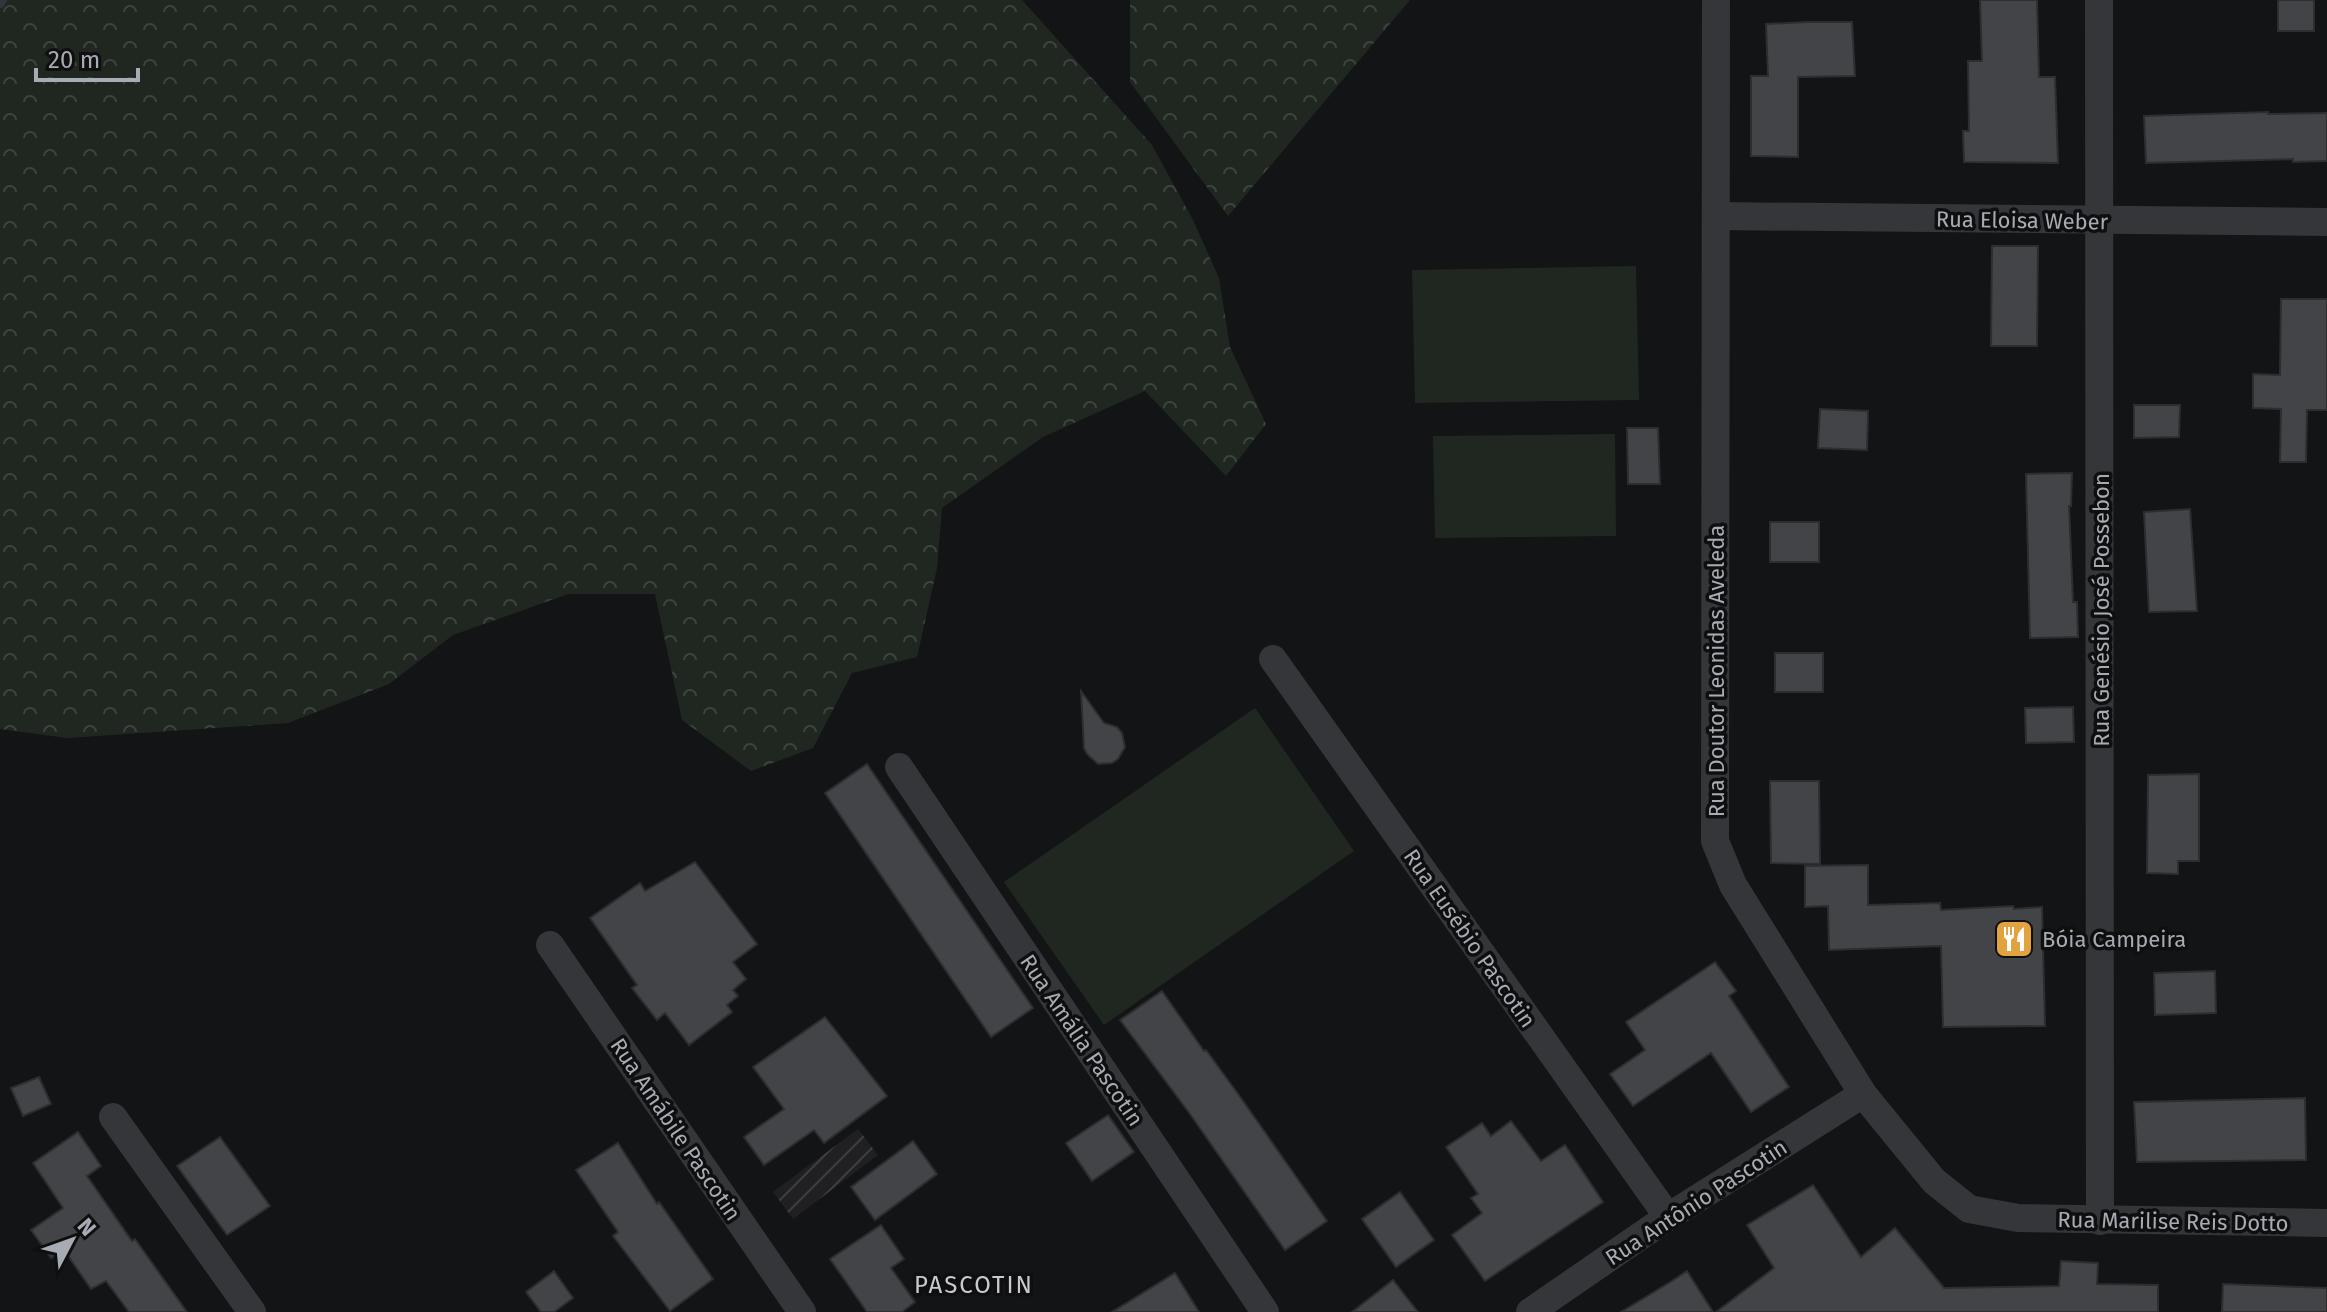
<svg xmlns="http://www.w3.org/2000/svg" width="2327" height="1312" font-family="'Fira Sans',sans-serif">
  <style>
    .industrial { fill: url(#industrial-furrows) }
    .forest { fill: url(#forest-crowns) }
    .green { fill: #202721 }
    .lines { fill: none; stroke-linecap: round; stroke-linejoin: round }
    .stream { stroke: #2e373d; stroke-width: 10 }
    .building { fill: #434448; stroke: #2e2e31; stroke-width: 2 }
    .minor { stroke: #35363a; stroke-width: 28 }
    .labels { text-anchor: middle; stroke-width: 7; stroke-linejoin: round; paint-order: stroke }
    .street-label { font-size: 22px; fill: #a6abb4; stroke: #0f0f10 }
    .poi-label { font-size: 22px; fill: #a6abb4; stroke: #0f0f10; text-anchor: start }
    .neighbourhood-label { font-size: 24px; letter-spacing: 2px; fill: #c7cad1; stroke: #0f0f10 }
  </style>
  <defs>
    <pattern id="industrial-furrows" width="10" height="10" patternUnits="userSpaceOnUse" patternTransform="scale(2)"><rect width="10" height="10" fill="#202022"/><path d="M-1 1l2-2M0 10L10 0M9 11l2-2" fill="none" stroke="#3d3e40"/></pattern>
    <pattern id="forest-crowns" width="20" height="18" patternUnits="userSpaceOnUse" patternTransform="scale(2)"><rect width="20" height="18" fill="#202721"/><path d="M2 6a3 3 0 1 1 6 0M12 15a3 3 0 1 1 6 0" fill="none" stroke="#3d443f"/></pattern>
  </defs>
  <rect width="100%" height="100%" fill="#131415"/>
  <path class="industrial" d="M858,1129L878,1155L793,1219L773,1192Z"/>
  <g class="forest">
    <path d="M0,0H1022L1152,145L1193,220L1219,278L1230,347L1266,424L1226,476L1145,391L1043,437L942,508L937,568L917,657L852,673L813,748L751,771L682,720L655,594H568L453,635L389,684L288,723L67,738L0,729Z"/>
    <path d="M1130,0H1410L1228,216L1130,82Z"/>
  </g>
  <g class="green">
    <path d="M1636,266L1639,400L1415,403L1412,270Z"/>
    <path d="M1615,434L1616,536L1435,538L1433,436Z"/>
    <path d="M1255,708L1354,851L1104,1025L1004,882Z"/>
  </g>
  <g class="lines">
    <path class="stream" d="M0,3L2,0"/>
  </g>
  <g class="building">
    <path d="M1980,0H2037L2039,77H2055L2058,163L1964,162L1963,131H1969L1968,61H1982Z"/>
    <rect x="2278" y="0" width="36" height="31"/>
    <path d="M1808,22H1852L1855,76L1798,77V157L1751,156V76H1768L1766,24Z"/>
    <path d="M2268,112V114L2327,113V161L2293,162V159L2146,163L2144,116Z"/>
    <path d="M1992,246H2038L2037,346H1991Z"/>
    <path d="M2281,299H2327V410H2307L2306,462H2280L2281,409L2253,408V374L2280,375Z"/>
    <path d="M2134,405H2180L2179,437L2134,438Z"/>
    <path d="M1820,409L1868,411L1867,450L1818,448Z"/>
    <path d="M1627,428H1658L1660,484H1628Z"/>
    <path d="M2072,473L2071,506H2069L2073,602H2077L2078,637L2030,638L2026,474Z"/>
    <path d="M2190,509L2197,611L2149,612L2144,512Z"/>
    <rect x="1770" y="522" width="49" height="40"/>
    <rect x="1775" y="653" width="48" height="39"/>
    <path d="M1081,691L1104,723L1117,727L1122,733L1125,747L1118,759L1112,763L1098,764L1087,754L1084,748Z"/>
    <path d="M2073,707L2074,742L2026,743L2025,708Z"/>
    <path d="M867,764L1033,1008L991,1037L825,793Z"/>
    <path d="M2199,774V861H2178V874L2147,873L2148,775Z"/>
    <path d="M1770,781H1819L1820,864L1771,863Z"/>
    <path d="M695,862L757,944L733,962L746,979L733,990L738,996L727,1005L732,1012L689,1045L665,1013L657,1020L632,988L637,985L590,918L640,883L645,891Z"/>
    <path d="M1868,865V905L1940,903L1941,910L2013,906L2014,909L2042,907L2045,1026L1943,1027L1941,946L1829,950L1828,906L1805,907V866Z"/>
    <path d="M1715,962L1736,991L1729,996L1789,1087L1751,1112L1711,1053L1633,1106L1610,1074L1645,1050L1626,1022Z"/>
    <path d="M2215,971L2216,1013L2155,1015L2154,973Z"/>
    <path d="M1162,991L1204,1051L1206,1050L1241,1098L1327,1221L1285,1250L1190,1114L1120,1020Z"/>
    <path d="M825,1017L887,1096L824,1143L814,1130L764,1165L744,1137L784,1109L753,1067Z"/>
    <path d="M39,1077L51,1104L23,1116L11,1088Z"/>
    <path d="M2305,1098L2306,1160L2137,1162L2134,1102Z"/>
    <path d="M1108,1115L1134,1152L1092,1181L1066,1143Z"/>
    <path d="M1511,1121L1541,1161L1565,1145L1603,1202L1485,1281L1452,1235L1482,1213L1471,1198L1478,1194L1446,1147L1482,1123L1491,1136Z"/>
    <path d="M78,1132L101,1166L87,1176L132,1241L135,1239L187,1312H129L106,1281L91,1289L64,1250L51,1258L31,1230L63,1208L33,1163Z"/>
    <path d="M220,1137L270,1206L227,1235L177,1166Z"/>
    <path d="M913,1141L937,1174L875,1220L851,1187Z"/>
    <path d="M618,1143L657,1204L659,1202L713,1279L670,1311L613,1236L618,1232L576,1170Z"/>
    <path d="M1813,1185L1861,1257L1895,1228L1944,1288L2059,1286L2061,1261L2098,1263L2097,1284L2158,1285V1312H1716L1774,1268L1747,1225Z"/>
    <path d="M1400,1192L1434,1240L1396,1267L1362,1219Z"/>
    <path d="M881,1225L904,1259L891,1268L915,1302L902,1312H867L830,1259Z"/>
    <path d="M554,1271L573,1298L554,1312H541L526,1292Z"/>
    <path d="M1687,1271L1713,1312H1621L1672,1281Z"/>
    <path d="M1175,1273L1199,1312H1112Z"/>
    <path d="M1393,1280L1418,1312H1352Z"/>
    <path d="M2223,1284L2327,1288V1312H2222Z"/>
  </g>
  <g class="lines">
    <g class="minor">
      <path d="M1716,0L1715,841L1733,885L1863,1094L1934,1181L1969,1209L2018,1218L2327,1223"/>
      <path d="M2099,0L2100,1221"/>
      <path d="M1716,216L2327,222"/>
      <path d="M1273,659L1668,1217"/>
      <path d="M899,767L1265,1312"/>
      <path d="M550,945L802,1312"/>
      <path d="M113,1117L252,1312"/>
      <path d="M1530,1312L1668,1217L1863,1094"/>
    </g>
  </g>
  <defs>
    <g id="restaurant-square" transform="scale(2)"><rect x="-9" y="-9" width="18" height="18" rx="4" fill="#e1a23f" stroke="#0f0f10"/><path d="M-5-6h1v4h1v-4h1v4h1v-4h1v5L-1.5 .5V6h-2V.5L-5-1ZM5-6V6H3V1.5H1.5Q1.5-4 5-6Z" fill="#fff"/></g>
  </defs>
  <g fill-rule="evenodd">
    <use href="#restaurant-square" x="2014" y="939"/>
  </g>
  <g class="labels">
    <g class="street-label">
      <text transform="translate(2022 220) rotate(1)" y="8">Rua Eloisa Weber</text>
      <text transform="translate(2101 610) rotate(-90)" y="8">Rua Genésio José Possebon</text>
      <text transform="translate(1716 671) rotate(-90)" y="8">Rua Doutor Leonidas Aveleda</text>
      <text transform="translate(1470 938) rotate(55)" y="8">Rua Eusébio Pascotin</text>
      <text transform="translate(1082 1040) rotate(56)" y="8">Rua Amália Pascotin</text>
      <text transform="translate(676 1129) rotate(56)" y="8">Rua Amábile Pascotin</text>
      <text transform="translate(1696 1202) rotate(-33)" y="8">Rua Antônio Pascotin</text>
      <text transform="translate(2173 1221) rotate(1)" y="8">Rua Marilise Reis Dotto</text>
    </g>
    <g class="poi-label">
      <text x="2042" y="947">Bóia Campeira</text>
    </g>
    <g class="neighbourhood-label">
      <text x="974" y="1293">PASCOTIN</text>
    </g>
  </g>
  <g transform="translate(72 1240) rotate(49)" stroke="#0f0f10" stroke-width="6" paint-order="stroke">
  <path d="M0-6L14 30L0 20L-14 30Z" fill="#a6abb4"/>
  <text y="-12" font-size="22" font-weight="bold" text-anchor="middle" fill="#a6abb4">N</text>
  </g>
  <path d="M36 68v12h102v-12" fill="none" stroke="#a6abb4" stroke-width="4"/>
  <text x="48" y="68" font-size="24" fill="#a6abb4" stroke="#0f0f10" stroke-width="6" paint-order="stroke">20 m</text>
</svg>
